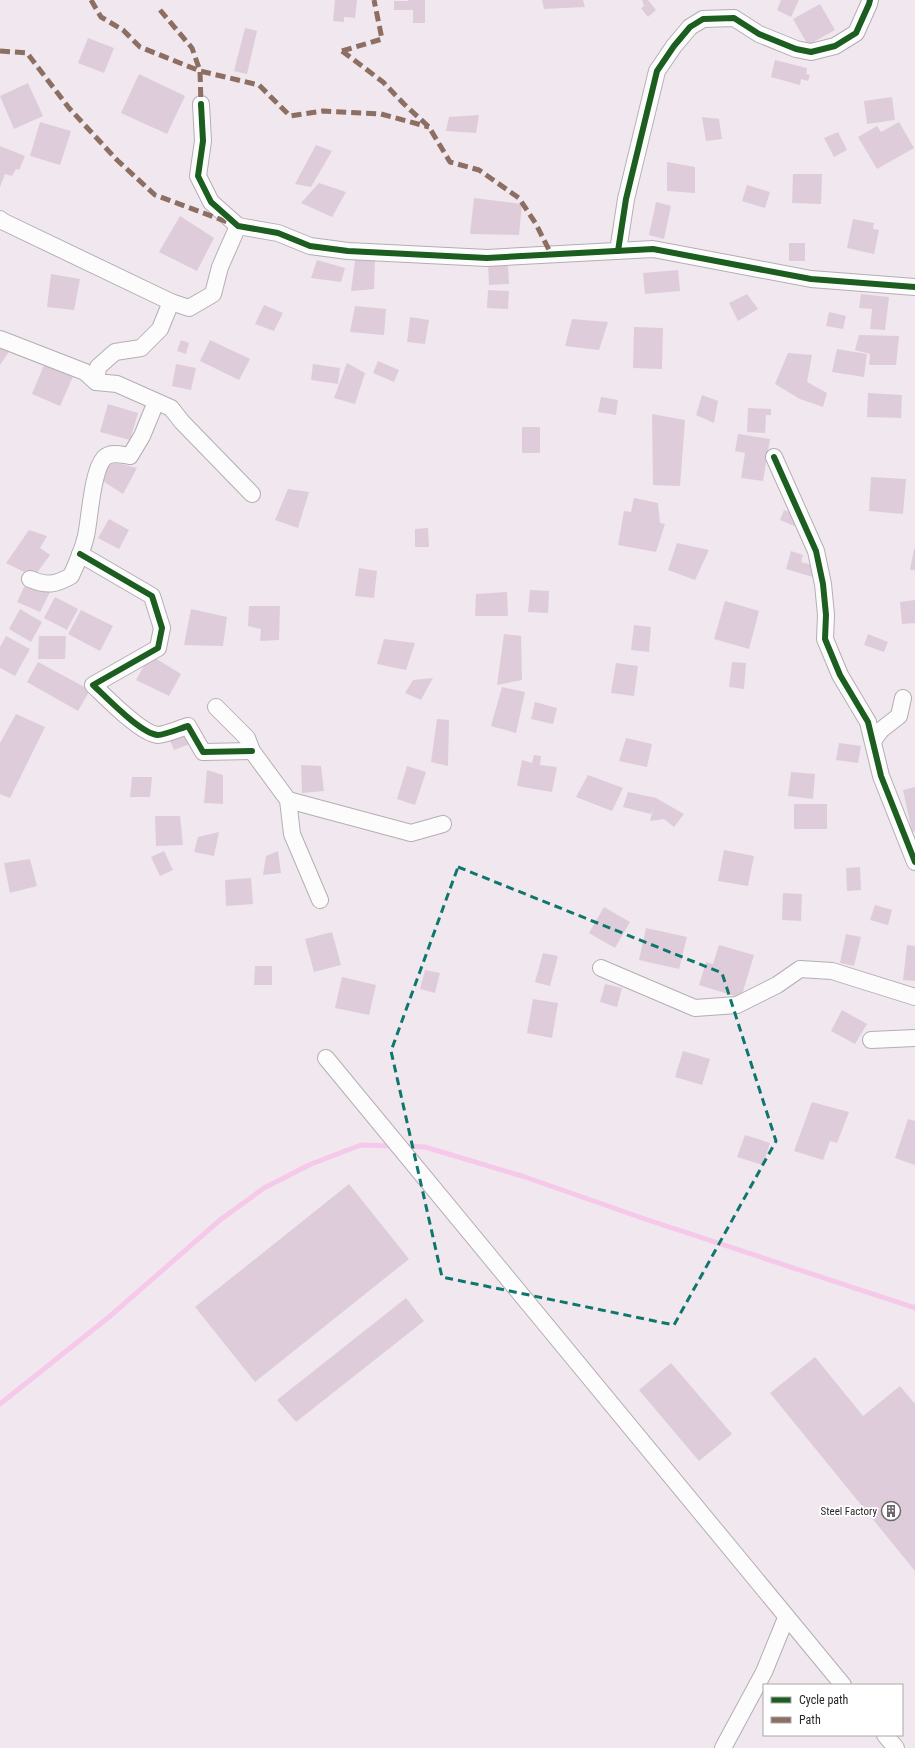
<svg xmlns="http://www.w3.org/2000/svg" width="915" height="1748" font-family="'Roboto Condensed',sans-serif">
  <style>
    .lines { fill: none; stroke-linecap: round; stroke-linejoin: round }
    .stream { stroke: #f6c9ea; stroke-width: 5 }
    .building { fill: #dfccda }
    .minor-casing { stroke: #b4aeb3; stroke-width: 18 }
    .minor { stroke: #fdfcfc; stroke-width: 16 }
    .quiet { stroke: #8d6e63; stroke-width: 5; stroke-dasharray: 10 5; stroke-linecap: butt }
    .cycleway-casing { stroke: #fff; stroke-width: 8 }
    .cycleway { stroke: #1b5e20; stroke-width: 6 }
    .marked { fill: none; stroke: #0f766e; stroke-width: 3; stroke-dasharray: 8 5; stroke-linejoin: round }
    .labels { text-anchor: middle; stroke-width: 3.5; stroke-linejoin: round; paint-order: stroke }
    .poi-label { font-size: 11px; fill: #292428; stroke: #fff; text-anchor: end }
  </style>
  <rect width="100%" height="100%" fill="#f0e8ee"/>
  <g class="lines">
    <g class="stream">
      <path d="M404,1146L425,1147L525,1177L645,1219L915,1308"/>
      <path d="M0,1404L109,1317L220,1220L264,1188L311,1164L361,1145L394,1146"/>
    </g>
  </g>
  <g class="building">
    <path d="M335,0H357L355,18L344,17V22L333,21Z"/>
    <path d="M408,0H425V23H413V10H394V1H408Z"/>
    <path d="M542,0H583L585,7L544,9Z"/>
    <path d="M642,0H648L656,10L648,17L641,8L644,6Z"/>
    <path d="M781,0H799L791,17L777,10Z"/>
    <path d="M820,4L835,30L808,45L793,19Z"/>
    <path d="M245,28L257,31L247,74L234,71Z"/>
    <path d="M88,38L114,48L104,73L78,63Z"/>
    <path d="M775,60L807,68L806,74L810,75L808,81L801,79L800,85L771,77Z"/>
    <path d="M139,74L185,96L167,134L121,113Z"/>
    <path d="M28,83L43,116L14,129L0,96Z"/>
    <path d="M892,97L895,120L867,124L864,101Z"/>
    <path d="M479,115L476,133L446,131L449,117Z"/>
    <path d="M702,117L719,119L722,139L706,141Z"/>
    <path d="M40,122L71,131L60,165L30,156Z"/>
    <path d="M899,122L914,148L877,169L858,137L877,126L881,132Z"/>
    <path d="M838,132L847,150L834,157L824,138Z"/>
    <path d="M316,145L332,151L311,187L295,184Z"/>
    <path d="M0,146L25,156L19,170L16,169L12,176L5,174L0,187Z"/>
    <path d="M667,162L695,167V193L667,191Z"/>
    <path d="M793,174H822L821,204L792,203Z"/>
    <path d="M319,183L346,192L332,217L301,203Z"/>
    <path d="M747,185L770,192L765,208L742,201Z"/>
    <path d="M474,198L522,204L519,235L470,234Z"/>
    <path d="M656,202L671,206L664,239L649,235Z"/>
    <path d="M180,216L214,238L197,271L159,252Z"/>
    <path d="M853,219L874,223L873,229L879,230L874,254L847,248Z"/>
    <rect x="789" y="243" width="16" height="18"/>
    <path d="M317,260L345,268L341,282L311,278Z"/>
    <path d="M355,260L375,261L374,289L351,291Z"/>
    <path d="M488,263H508L509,284L489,285Z"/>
    <path d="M678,270L680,291L645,294L643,273Z"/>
    <path d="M51,274L80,279L74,310L47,307Z"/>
    <path d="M488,290L509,291L508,309L487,308Z"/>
    <path d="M747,294L758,309L738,321L729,303Z"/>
    <path d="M861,294L889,297L885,330L870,329L872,309L859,308Z"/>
    <path d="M264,305L283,313L274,331L255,324Z"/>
    <path d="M355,306L386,309L384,335L350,332Z"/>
    <path d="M829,312L846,316L843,329L826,326Z"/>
    <path d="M410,317L429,320L425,344L407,342Z"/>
    <path d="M572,319L608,322L599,350L565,346Z"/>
    <path d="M634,327L663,328L662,369L633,368Z"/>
    <path d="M859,335L899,336L896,365H869L870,354L855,350Z"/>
    <path d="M181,340L189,343L186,354L177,351Z"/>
    <path d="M210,340L250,359L239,380L200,361Z"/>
    <path d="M0,345L11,349L0,365Z"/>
    <path d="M837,349L867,354L864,377L832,372Z"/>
    <path d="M788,353L812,355L807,382L827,393L823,407L800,399L775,384Z"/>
    <path d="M46,360L75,372L60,406L32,394Z"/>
    <path d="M378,361L399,370L394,382L373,373Z"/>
    <path d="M347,363L365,373L355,404L334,398Z"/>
    <path d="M176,364L196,368L191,390L172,386Z"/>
    <path d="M313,364L340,368L338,384L311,380Z"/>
    <path d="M868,393L902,395L901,418L867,417Z"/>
    <path d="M702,395L718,401L714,423L696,415Z"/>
    <path d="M601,397L618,400L616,415L598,412Z"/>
    <path d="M108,404L138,413L130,440L100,432Z"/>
    <path d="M748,408L771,409V415H766L765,433L747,432Z"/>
    <path d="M652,414L685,420L680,486L653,485Z"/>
    <rect x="522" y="427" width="18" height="26"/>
    <path d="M738,434L770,439L763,481L741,478L745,453L735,451Z"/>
    <path d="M110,461L137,468L123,494L98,478Z"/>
    <path d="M871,477L906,479L903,514L869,511Z"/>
    <path d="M288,489L309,492L298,528L275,520Z"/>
    <path d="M634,498L658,503L660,523L665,524L656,552L618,545L624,511L631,512Z"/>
    <path d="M784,510L798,515L797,527L780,520Z"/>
    <path d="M109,519L129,530L119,549L98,538Z"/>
    <path d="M428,528L429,547H415V529Z"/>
    <path d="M29,530L47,536L40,548L50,555L34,577L6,563Z"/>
    <path d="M677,543L709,550L695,580L668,570Z"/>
    <path d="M914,549H915V570H910Z"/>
    <path d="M791,551L803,555L801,562L816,566L813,577L786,569Z"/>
    <path d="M359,568L377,571L374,598L355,596Z"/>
    <path d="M27,581L50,592L40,612L17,602Z"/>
    <path d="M530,590L549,591L548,613L528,612Z"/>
    <path d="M507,592L508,616H475L476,594Z"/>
    <path d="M55,597L78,609L67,630L44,618Z"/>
    <path d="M915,600V623L902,624L900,602Z"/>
    <path d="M725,601L759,611L749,649L714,639Z"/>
    <path d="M249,606H280L279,640L260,641L261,629L248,626Z"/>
    <path d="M20,609L42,622L31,642L9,629Z"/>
    <path d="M191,609L227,617L223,646L184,645Z"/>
    <path d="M81,610L113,626L100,651L68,634Z"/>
    <path d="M634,625L651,627L649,652L631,650Z"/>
    <path d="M504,634L521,636L522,680L497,685Z"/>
    <path d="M868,634L888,642L884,652L864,645Z"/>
    <path d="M6,636L30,649L15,676L0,668V647Z"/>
    <path d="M39,636H66L65,659H38Z"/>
    <path d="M384,639L415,643L406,670L377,664Z"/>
    <path d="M150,655L181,674L169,696L136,680Z"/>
    <path d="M38,662L90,690L78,711L27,682Z"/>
    <path d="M732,662L746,663L744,689L729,687Z"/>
    <path d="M616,663L638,666L634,696L611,693Z"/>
    <path d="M433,678L421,700L405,693L413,680Z"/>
    <path d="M502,687L525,692L516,733L491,726Z"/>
    <path d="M535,702L557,708L553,724L531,719Z"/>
    <path d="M16,714L45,727L10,798L0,794V743Z"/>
    <path d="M437,719L449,720L448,766L431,762Z"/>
    <path d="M185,732L190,744L174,750L169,738Z"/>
    <path d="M626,738L652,744L647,767L619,761Z"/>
    <path d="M839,743L861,746L858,763L836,760Z"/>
    <path d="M534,755L541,756L540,765L557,767L552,792L517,786L522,760L532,763Z"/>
    <path d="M301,765L321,766L324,791L302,793Z"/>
    <path d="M407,766L426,772L415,805L397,799Z"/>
    <path d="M207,770L223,775V804L204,803Z"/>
    <path d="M791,772L815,774L813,799L788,796Z"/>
    <path d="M588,775L623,788L612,811L576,797Z"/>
    <path d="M132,777H152L150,797H130Z"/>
    <path d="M915,787V831L912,832L903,790Z"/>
    <path d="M628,792L656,798L684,814L674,827L664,819L650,821L654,805L651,814L623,807Z"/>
    <rect x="794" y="804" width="33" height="25"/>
    <path d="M155,816H180L183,845L156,846Z"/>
    <path d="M219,832L214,856L194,852L198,837Z"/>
    <path d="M724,850L754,856L748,886L718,881Z"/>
    <path d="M164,851L173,870L160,876L151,857Z"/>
    <path d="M278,851L281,873L263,875L266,856Z"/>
    <path d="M30,859L37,886L10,893L4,863Z"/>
    <path d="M860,867L861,890L847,891L846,868Z"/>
    <path d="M251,878L253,904L226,906L225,880Z"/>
    <path d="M783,893L802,894L801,921L782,920Z"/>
    <path d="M875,905L892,910L888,925L870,920Z"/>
    <path d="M604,907L630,922L615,948L589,933Z"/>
    <path d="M646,928L687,937L679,969L639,960Z"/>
    <path d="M332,932L341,965L314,972L305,939Z"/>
    <path d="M846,934L861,937L854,966L840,963Z"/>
    <path d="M719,945L754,955L741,998L699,985L706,962L713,964Z"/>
    <path d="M907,945L915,946V981L903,980Z"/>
    <path d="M543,953L558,956L550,986L535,982Z"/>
    <path d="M255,966H272V985H254Z"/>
    <path d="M425,970L440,973L435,993L420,989Z"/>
    <path d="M342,977L376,985L369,1015L335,1008Z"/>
    <path d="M605,984L622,988L617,1007L600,1002Z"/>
    <path d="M533,999L558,1003L552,1038L527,1033Z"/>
    <path d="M842,1010L867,1024L855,1044L831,1031Z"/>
    <path d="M683,1051L710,1059L702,1085L675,1077Z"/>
    <path d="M812,1102L849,1112L837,1143L830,1141L823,1160L794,1151Z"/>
    <path d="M908,1119L915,1121V1165L895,1158Z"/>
    <path d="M745,1135L770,1143L763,1165L737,1157Z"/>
    <path d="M349,1184L409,1259L255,1382L195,1307Z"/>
    <path d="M406,1298L424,1321L296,1422L277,1400Z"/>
    <path d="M815,1357L863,1416L900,1386L915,1404V1571L770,1393Z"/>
    <path d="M671,1363L732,1434L699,1461L639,1390Z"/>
  </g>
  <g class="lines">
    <g class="minor-casing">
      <g id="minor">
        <path d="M201,104L203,141L198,176L211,202L238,226L278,233L310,246L348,251L487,258L653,249L811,279L915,287"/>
        <path d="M0,219L2,221L171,302L189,308L213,294L220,267L238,226"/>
        <path d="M618,251L626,199L657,71L674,46L690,27L703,19L734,18L759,34L796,49L811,52L835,46L856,33L869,4L870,0"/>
        <path d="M171,302L160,329L141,348L115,352L98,367L96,382L117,384L171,408L182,422L252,494"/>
        <path d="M0,339L85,372L96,382"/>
        <path d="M774,457L816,551L823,584L826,615L825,639L840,675L868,722L881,776L915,862"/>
        <path d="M80,554L152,596L162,628L158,648L93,685C106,697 141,734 158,735C165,735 181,728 188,726L203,752L252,751"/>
        <path d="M30,579C47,586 55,585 71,576C77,563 83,549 86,536C90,517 92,472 104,458C111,451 122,455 130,456L142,436L156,402"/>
        <path d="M216,707L247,738L252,751L288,800L292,834L320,900"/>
        <path d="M873,741L881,730L899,716L903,698"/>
        <path d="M288,800L411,833L443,824"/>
        <path d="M601,968L695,1008L737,1005L777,985L800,969L832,971L915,997"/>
        <path d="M871,1040L915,1038"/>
        <path d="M326,1058L843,1685"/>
        <path d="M885,1735L896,1748"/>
        <path d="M723,1748L764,1672L786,1618"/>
      </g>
    </g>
    <use href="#minor" class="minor"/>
    <g class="quiet">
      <path d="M91,0L101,17L123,30L140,47L200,71L259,85L290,116L323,111L381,114L429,127"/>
      <path d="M160,10L192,48L200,71L201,104"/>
      <path d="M0,51L27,53L69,108L117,160L155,195L230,223"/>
      <path d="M342,51L383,82L404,104L429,127L450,162L479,170L519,198L536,224L552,256"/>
      <path d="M342,51L382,39L374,0"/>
    </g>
    <g class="cycleway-casing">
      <g id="cycleway">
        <path d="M201,104L203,141L198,176L211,202L238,226L278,233L310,246L348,251L487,258L653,249L811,279L915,287"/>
        <path d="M618,251L626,199L657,71L674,46L690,27L703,19L734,18L759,34L796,49L811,52L835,46L856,33L869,4L870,0"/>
        <path d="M774,457L816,551L823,584L826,615L825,639L840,675L868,722L881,776L915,862"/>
        <path d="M80,554L152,596L162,628L158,648L93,685C106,697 141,734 158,735C165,735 181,728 188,726L203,752L252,751"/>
      </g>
    </g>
    <use href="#cycleway" class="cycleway"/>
  </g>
  <path class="marked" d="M458,867L722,973L776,1141L674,1325L442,1277L391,1051Z"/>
  <defs>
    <g id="building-ring" transform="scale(1)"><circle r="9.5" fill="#fff" stroke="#6f696d" stroke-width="1.5"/><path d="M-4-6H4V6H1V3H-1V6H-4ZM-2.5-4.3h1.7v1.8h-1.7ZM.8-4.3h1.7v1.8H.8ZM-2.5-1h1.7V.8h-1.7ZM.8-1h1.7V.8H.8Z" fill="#6f696d"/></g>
  </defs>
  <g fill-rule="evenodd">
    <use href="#building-ring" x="891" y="1511"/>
  </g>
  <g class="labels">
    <g class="poi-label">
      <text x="877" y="1515">Steel Factory</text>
    </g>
  </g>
  <rect x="763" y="1684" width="140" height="52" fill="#ffffff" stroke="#a9a7a9"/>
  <rect x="771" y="1697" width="20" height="6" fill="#1b5e20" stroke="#a9a7a9"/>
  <text x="799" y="1704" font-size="12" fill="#292428">Cycle path</text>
  <rect x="771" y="1717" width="20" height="6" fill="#8d6e63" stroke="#a9a7a9"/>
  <text x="799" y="1724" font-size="12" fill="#292428">Path</text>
</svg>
